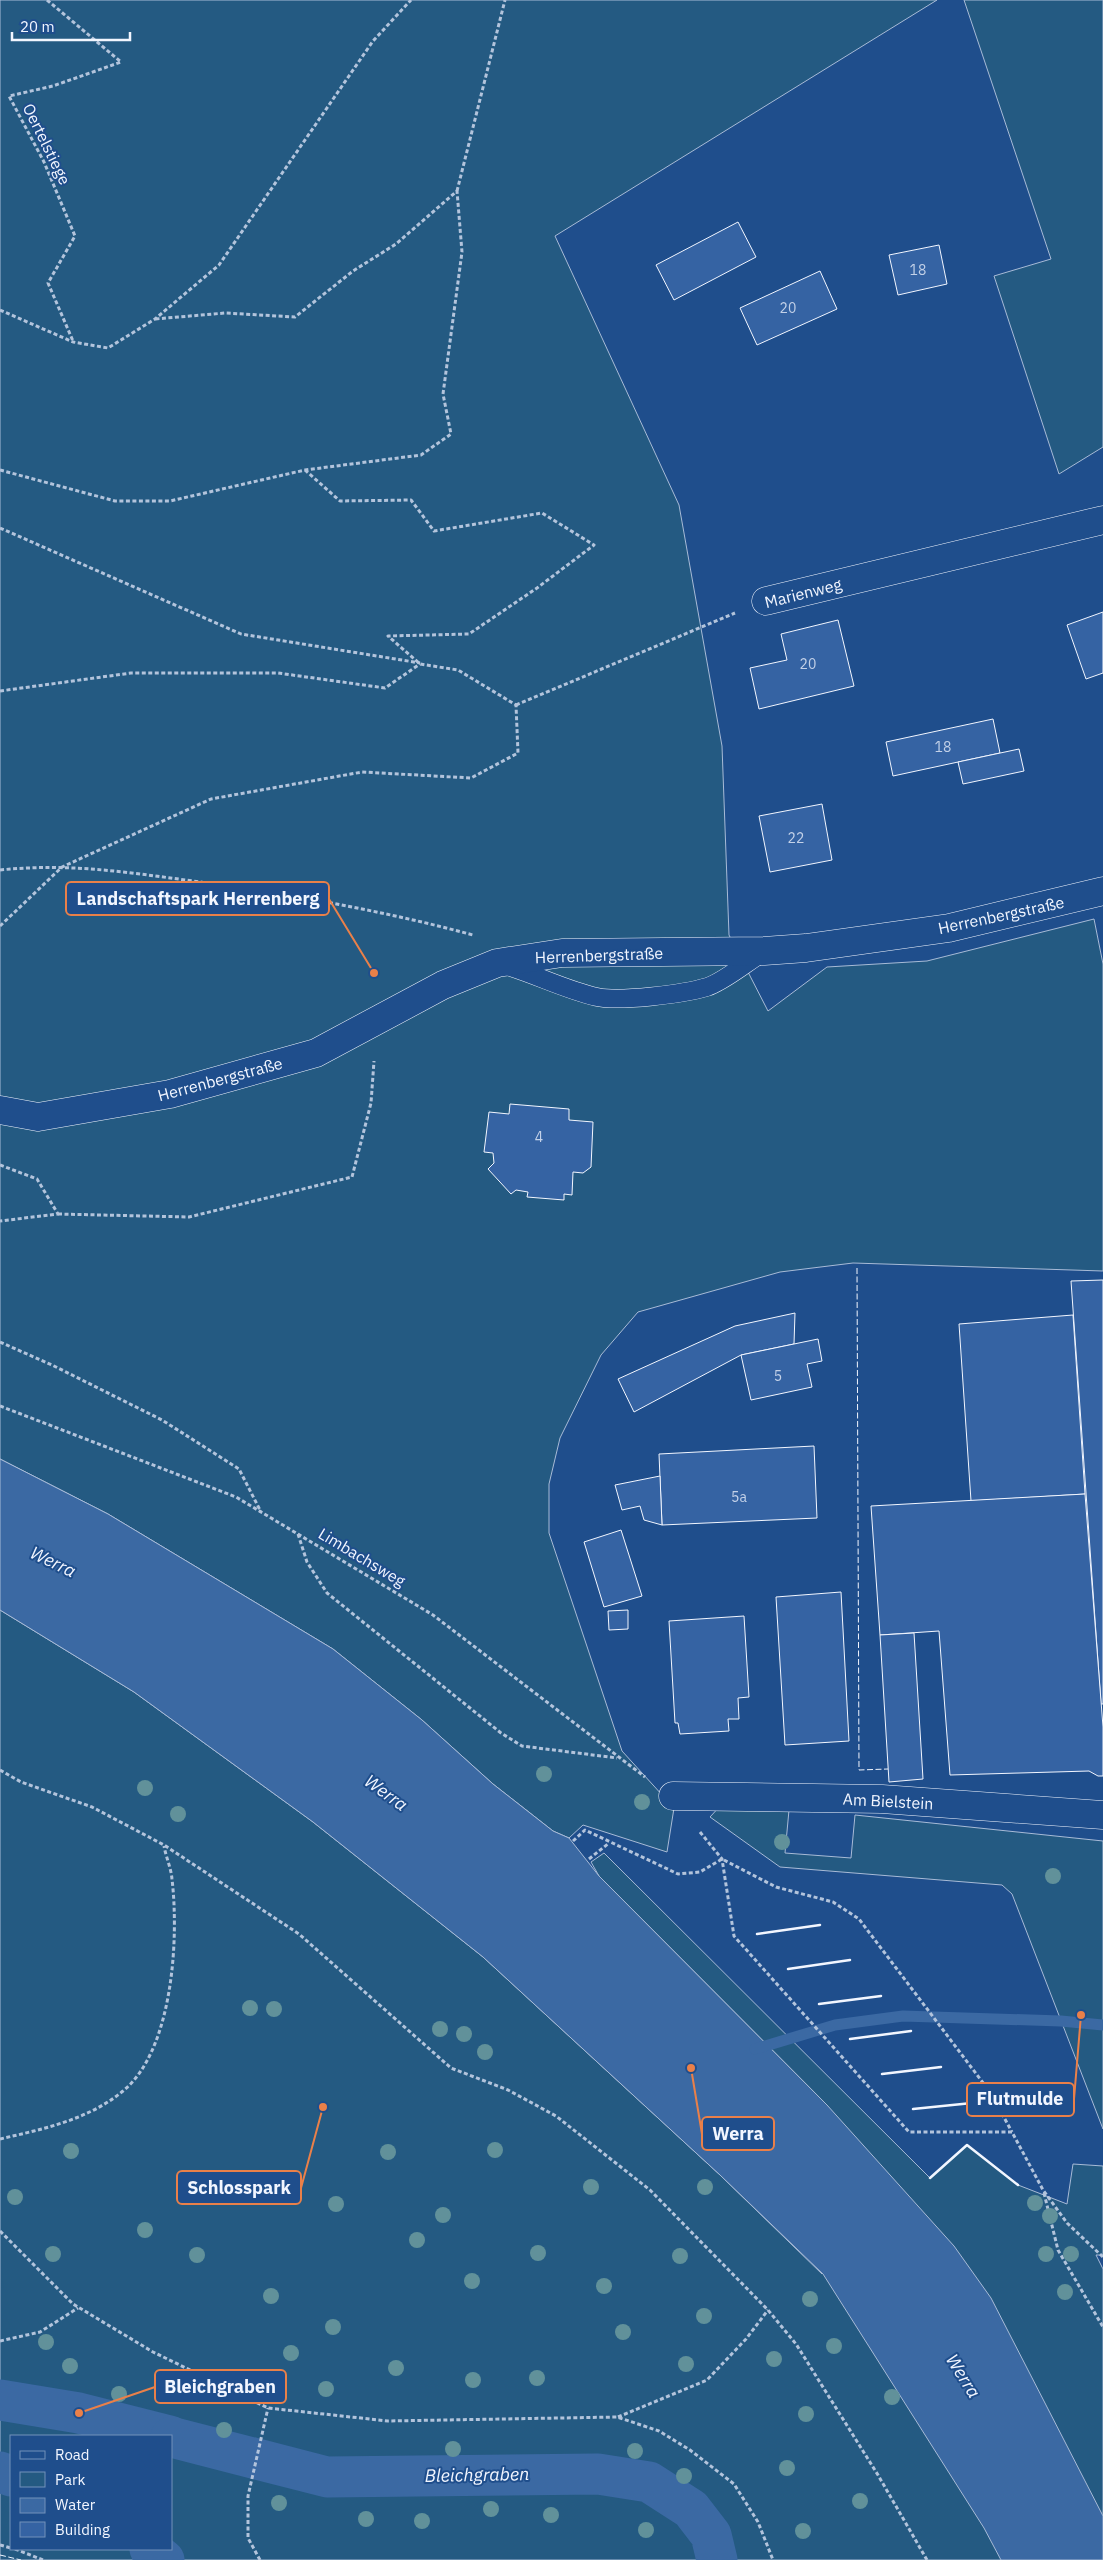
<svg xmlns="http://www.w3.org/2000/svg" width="1103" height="2560" font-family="'IBM Plex Sans',sans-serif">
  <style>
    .green { fill: #245a82; stroke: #a8bbd7; fill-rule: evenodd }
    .water { fill: #3b69a3; stroke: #a8bbd7 }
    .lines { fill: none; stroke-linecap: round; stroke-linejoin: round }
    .stream { stroke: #3b69a3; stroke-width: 11 }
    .canal { stroke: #3b69a3; stroke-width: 41 }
    .building { fill: #3563a3; stroke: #f2f6ff }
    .lane-casing { stroke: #f2f6ff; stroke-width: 19 }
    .street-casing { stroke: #f2f6ff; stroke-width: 29 }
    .path { stroke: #b3c4dc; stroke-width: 3; stroke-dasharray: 4 2.5; stroke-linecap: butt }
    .lane { stroke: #1f4e8c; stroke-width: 18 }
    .street { stroke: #1f4e8c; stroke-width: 28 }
    .fence { stroke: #f2f6ff; stroke-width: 1; stroke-dasharray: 6 2.5; stroke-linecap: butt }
    .wall { stroke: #f2f6ff; stroke-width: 2.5 }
    .tree { fill: #61919a }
    .labels { text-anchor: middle; stroke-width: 4; stroke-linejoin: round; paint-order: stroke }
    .number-label { font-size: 14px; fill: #c3d1e8 }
    .street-label { font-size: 16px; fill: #f2f6ff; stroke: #1f4e8c }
    .water-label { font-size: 18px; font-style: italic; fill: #f2f6ff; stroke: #1f4e8c }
    .leader { fill: none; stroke: #ea8049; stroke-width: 2 }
    .callout-dot { fill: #ea8049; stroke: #1f4e8c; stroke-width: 2 }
    .callout { fill: #1f4e8c; stroke: #ea8049; stroke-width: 2 }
    .callout-label { font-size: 18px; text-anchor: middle; font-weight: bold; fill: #f2f6ff }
  </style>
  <rect width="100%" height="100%" fill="#1f4e8c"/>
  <g class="green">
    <path d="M0,0H937L555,236L679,505L722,746L729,935L768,1011L827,967L927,961L1094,919L1103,964V1271L853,1263L780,1272L638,1312L601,1355L560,1438L549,1484V1533L622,1751L674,1808L667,1852L583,1825L569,1838L553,1831L493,1784L422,1720L333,1649L108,1514L0,1459Z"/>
    <path d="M964,0H1103V447L1059,474L994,276L1051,259Z"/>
    <path d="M0,1610L134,1692L313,1822L483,1957L720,2175L822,2274L827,2105L599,1876L591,1862L604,1853L930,2178L967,2145L1018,2185L1067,2204L1073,2164L1103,2166V2255H1096L1103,2269V2560H0ZM11,2436H171V2549H11Z"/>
    <path d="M722,1804L789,1810L785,1853L851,1858L855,1815L1103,1841V2129L1012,1894L1002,1885L780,1867L710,1817Z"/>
  </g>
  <path class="water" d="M0,1459L108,1514L333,1649L422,1720L493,1784L553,1831L569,1838L599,1876L827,2105L954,2246L991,2298L1103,2516V2560H1001L984,2528L823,2274L720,2175L483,1957L313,1822L134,1692L0,1610Z"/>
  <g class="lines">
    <path class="stream" d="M755,2049L835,2025L903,2016L1061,2021L1103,2025"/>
    <g class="canal">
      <path d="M0,2400L79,2413L170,2436"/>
      <path d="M171,2437L327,2477L598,2474L649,2482L691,2509L711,2535L717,2560"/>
      <path d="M0,2472L11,2476"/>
      <path d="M150,2549L164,2560"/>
    </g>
  </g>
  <g class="building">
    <path d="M738,222L756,257L674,300L656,265Z"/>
    <path d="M939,245L947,284L898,295L889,255Z"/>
    <path d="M820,271L837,309L757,345L740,308Z"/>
    <path d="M1103,612V673L1086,679L1067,625Z"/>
    <path d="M838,620L854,686L759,709L750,668L787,660L781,634Z"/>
    <path d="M993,719L1000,753L893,776L886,742Z"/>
    <path d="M1019,749L1024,771L963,784L958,762Z"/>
    <path d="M822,804L832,860L770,872L759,816Z"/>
    <path d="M510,1104L569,1109V1120L593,1122L591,1167L583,1173L573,1172L572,1195L564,1194V1200L527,1197L528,1192L516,1190L511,1194L488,1169L494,1163L493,1153L484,1152L489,1112L509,1114Z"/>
    <path d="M1103,1280V1704H1101L1071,1281Z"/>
    <path d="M795,1313L794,1344L741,1355L634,1412L618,1379L735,1326Z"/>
    <path d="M1073,1315L1085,1494L971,1501L959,1324Z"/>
    <path d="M818,1339L822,1361L807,1364L812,1387L751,1400L741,1355Z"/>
    <path d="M814,1446L817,1518L662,1525L659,1454Z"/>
    <path d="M660,1476L662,1525L644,1520L640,1506L622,1510L615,1485Z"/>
    <path d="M1085,1494L1103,1727V1776H1098L1089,1771L950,1775L939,1631L880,1635L871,1506Z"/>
    <path d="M621,1530L642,1596L604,1607L584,1542Z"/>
    <path d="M841,1592L849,1741L785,1745L776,1597Z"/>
    <path d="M628,1610V1629L609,1630L608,1611Z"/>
    <path d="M744,1616L749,1697L738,1698L739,1719H728L729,1731L680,1734L678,1723H675L669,1621Z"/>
    <path d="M914,1633L923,1779L889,1782L880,1635Z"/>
  </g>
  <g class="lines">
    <g class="lane-casing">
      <path id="lane" d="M507,966C537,975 566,990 597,997C620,1002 683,994 707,987C723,982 746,963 762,953"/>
    </g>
    <g class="street-casing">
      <g id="street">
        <path d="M766,601L1103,520"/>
        <path d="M0,1110L38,1117L170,1094L316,1053L443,985L497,963L562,953L764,951L806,948L949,928L1103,891"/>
        <path d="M673,1796L882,1799L1103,1815"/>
      </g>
    </g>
    <g class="path">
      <path d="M47,0L121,62L53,86L9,96L44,162L75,236L48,283L73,341"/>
      <path d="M457,191L505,0"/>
      <path d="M0,310L73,342L108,348L155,319L219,265L373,41L411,0"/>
      <path d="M0,470L115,501H170L305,470L421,455L451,434L443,394L462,252L457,191L396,244L353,271L295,317L225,313L155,319"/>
      <path d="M0,528L241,634L420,663"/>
      <path d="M0,691L131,673H278L385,688L420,664"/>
      <path d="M516,705L735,613"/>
      <path d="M0,870C69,863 125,872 193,881C287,894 381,910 473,935"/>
      <path d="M0,926L62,867L211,799L362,772L471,778L518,753L516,705L458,670L420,664L388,636L469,634L537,588L594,545L542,513L434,531L411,500L340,501L305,470"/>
      <path d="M0,1165L37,1179L58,1214L0,1221"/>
      <path d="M58,1214L189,1217L352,1177L371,1103L374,1061"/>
      <path d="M0,1342L52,1365L162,1420L239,1469L261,1512"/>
      <path d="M0,1406L236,1497L433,1615L645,1777"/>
      <path d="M298,1534L307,1562L327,1593L501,1733L522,1746L617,1758"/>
      <path d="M0,1770L21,1782L92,1807L164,1845L299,1934L451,2068L508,2090L556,2116L650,2190L768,2310L796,2344L878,2475L927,2560"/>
      <path d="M700,1832L722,1859L734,1936L909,2132H1012L1043,2190L1067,2223L1103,2257"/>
      <path d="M573,1841L585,1830L678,1874L700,1872L722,1859L776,1887L833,1902L859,1919L990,2092L1012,2132"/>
      <path d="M589,1859L609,1843"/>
      <path d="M0,2139C43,2129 88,2120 123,2091C173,2050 179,1939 172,1879C171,1868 166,1857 164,1846"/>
      <path d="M1044,2193L1058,2250L1103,2327"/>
      <path d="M0,2231L73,2304L153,2352L268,2408L388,2421L617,2417L659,2431L690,2450L734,2484L758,2522L773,2560"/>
      <path d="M0,2341L40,2332L78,2308"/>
      <path d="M618,2417L707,2380L746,2339L768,2310"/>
      <path d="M0,2545L11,2548"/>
      <path d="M15,2549L43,2560"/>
      <path d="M260,2560L248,2538V2496L268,2408"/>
    </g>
    <use href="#lane" class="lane"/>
    <use href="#street" class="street"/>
    <g class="fence">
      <path d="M857,1268L859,1770L888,1769"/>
      <path d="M0,2555L21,2560"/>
    </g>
    <g class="wall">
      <path d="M757,1934L820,1925"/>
      <path d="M788,1969L850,1960"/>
      <path d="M819,2004L881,1996"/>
      <path d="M850,2039L911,2031"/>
      <path d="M882,2074L941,2067"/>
      <path d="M913,2109L972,2103"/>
      <path d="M930,2178L967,2145L1018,2185"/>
    </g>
  </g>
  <g class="tree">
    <circle cx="544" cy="1774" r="8"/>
    <circle cx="145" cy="1788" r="8"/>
    <circle cx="642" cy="1802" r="8"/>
    <circle cx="178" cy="1814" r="8"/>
    <circle cx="782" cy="1842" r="8"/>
    <circle cx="1053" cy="1876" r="8"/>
    <circle cx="250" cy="2008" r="8"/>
    <circle cx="274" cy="2009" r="8"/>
    <circle cx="440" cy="2029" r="8"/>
    <circle cx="464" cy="2034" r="8"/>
    <circle cx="485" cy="2052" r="8"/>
    <circle cx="495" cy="2150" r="8"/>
    <circle cx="71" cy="2151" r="8"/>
    <circle cx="388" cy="2152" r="8"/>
    <circle cx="591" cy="2187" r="8"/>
    <circle cx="705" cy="2187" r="8"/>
    <circle cx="15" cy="2197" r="8"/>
    <circle cx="1035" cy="2203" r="8"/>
    <circle cx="336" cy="2204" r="8"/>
    <circle cx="443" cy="2215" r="8"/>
    <circle cx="1050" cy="2216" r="8"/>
    <circle cx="145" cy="2230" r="8"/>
    <circle cx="417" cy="2240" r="8"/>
    <circle cx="538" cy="2253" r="8"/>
    <circle cx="53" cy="2254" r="8"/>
    <circle cx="1046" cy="2254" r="8"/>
    <circle cx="1071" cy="2254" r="8"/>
    <circle cx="197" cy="2255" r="8"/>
    <circle cx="680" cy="2256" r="8"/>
    <circle cx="472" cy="2281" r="8"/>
    <circle cx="604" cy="2286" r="8"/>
    <circle cx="1065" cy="2292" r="8"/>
    <circle cx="271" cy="2296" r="8"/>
    <circle cx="810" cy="2299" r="8"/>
    <circle cx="704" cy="2316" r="8"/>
    <circle cx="333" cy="2327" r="8"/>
    <circle cx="623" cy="2332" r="8"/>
    <circle cx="46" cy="2342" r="8"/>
    <circle cx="834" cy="2346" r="8"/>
    <circle cx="291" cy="2353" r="8"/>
    <circle cx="774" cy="2359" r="8"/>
    <circle cx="686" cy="2364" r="8"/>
    <circle cx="70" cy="2366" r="8"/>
    <circle cx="396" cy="2368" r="8"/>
    <circle cx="537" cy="2378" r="8"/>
    <circle cx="473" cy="2380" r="8"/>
    <circle cx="326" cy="2389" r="8"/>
    <circle cx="119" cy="2394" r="8"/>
    <circle cx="892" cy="2397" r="8"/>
    <circle cx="806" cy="2414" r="8"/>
    <circle cx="224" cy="2430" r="8"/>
    <circle cx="453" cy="2449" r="8"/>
    <circle cx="635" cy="2451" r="8"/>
    <circle cx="787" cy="2468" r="8"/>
    <circle cx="684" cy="2476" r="8"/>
    <circle cx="860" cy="2501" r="8"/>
    <circle cx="279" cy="2503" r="8"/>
    <circle cx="491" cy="2509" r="8"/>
    <circle cx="551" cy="2515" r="8"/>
    <circle cx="366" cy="2519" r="8"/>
    <circle cx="422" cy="2521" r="8"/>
    <circle cx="646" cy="2530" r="8"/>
    <circle cx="803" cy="2531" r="8"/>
  </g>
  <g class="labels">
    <g class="number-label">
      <text x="918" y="275">18</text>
      <text x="788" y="313">20</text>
      <text x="808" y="669">20</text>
      <text x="943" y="752">18</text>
      <text x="796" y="843">22</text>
      <text x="539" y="1142">4</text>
      <text x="778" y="1381">5</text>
      <text x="739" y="1502">5a</text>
    </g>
    <g class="street-label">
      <text transform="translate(47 144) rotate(64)" y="6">Oertelstiege</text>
      <text transform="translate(803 593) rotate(-14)" y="6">Marienweg</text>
      <text transform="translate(1001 915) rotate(-12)" y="6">Herrenbergstraße</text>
      <text transform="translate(599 955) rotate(-2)" y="6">Herrenbergstraße</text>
      <text transform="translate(220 1079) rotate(-15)" y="6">Herrenbergstraße</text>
      <text transform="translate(362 1557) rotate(31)" y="6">Limbachsweg</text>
      <text transform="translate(888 1801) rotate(3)" y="6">Am Bielstein</text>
    </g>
    <g class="water-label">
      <text transform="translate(53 1562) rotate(26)" y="6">Werra</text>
      <text transform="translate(386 1793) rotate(36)" y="6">Werra</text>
      <text transform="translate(963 2376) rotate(58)" y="6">Werra</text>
      <text transform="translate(477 2475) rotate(-1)" y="6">Bleichgraben</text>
    </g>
  </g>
  <path class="leader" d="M374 973L329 899M1081 2015L1074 2099M691 2068L702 2134M323 2107L301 2188M79 2413L155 2387"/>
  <g class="callout-dot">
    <circle cx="374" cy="973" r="5"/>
    <circle cx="1081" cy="2015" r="5"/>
    <circle cx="691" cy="2068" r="5"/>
    <circle cx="323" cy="2107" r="5"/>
    <circle cx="79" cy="2413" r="5"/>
  </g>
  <g class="callout">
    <rect x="66" y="882" width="263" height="33" rx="5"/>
    <rect x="967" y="2083" width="107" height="33" rx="5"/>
    <rect x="702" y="2117" width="72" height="33" rx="5"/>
    <rect x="177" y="2171" width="124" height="33" rx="5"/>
    <rect x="155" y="2370" width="131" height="33" rx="5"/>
  </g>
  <g class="callout-label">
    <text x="198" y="905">Landschaftspark Herrenberg</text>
    <text x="1020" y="2105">Flutmulde</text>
    <text x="738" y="2140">Werra</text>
    <text x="239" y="2194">Schlosspark</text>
    <text x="220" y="2393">Bleichgraben</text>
  </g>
  <rect x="10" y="2435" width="162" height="115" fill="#1f4e8c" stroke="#7391ba"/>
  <rect x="20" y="2451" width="25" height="8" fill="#1f4e8c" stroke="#7391ba"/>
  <text x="55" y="2460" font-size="15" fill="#f2f6ff">Road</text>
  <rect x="20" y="2472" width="25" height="15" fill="#245a82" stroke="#7391ba"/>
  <text x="55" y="2485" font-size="15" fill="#f2f6ff">Park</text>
  <rect x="20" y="2498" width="25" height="15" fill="#3b69a3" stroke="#7391ba"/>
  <text x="55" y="2510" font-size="15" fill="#f2f6ff">Water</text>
  <rect x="20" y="2522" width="25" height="15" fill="#3563a3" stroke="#7391ba"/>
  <text x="55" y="2535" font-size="15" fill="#f2f6ff">Building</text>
  <path d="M12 32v8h118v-8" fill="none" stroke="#f2f6ff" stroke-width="2.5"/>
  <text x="20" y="32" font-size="15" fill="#f2f6ff" stroke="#1f4e8c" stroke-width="4" paint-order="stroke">20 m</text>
</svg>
